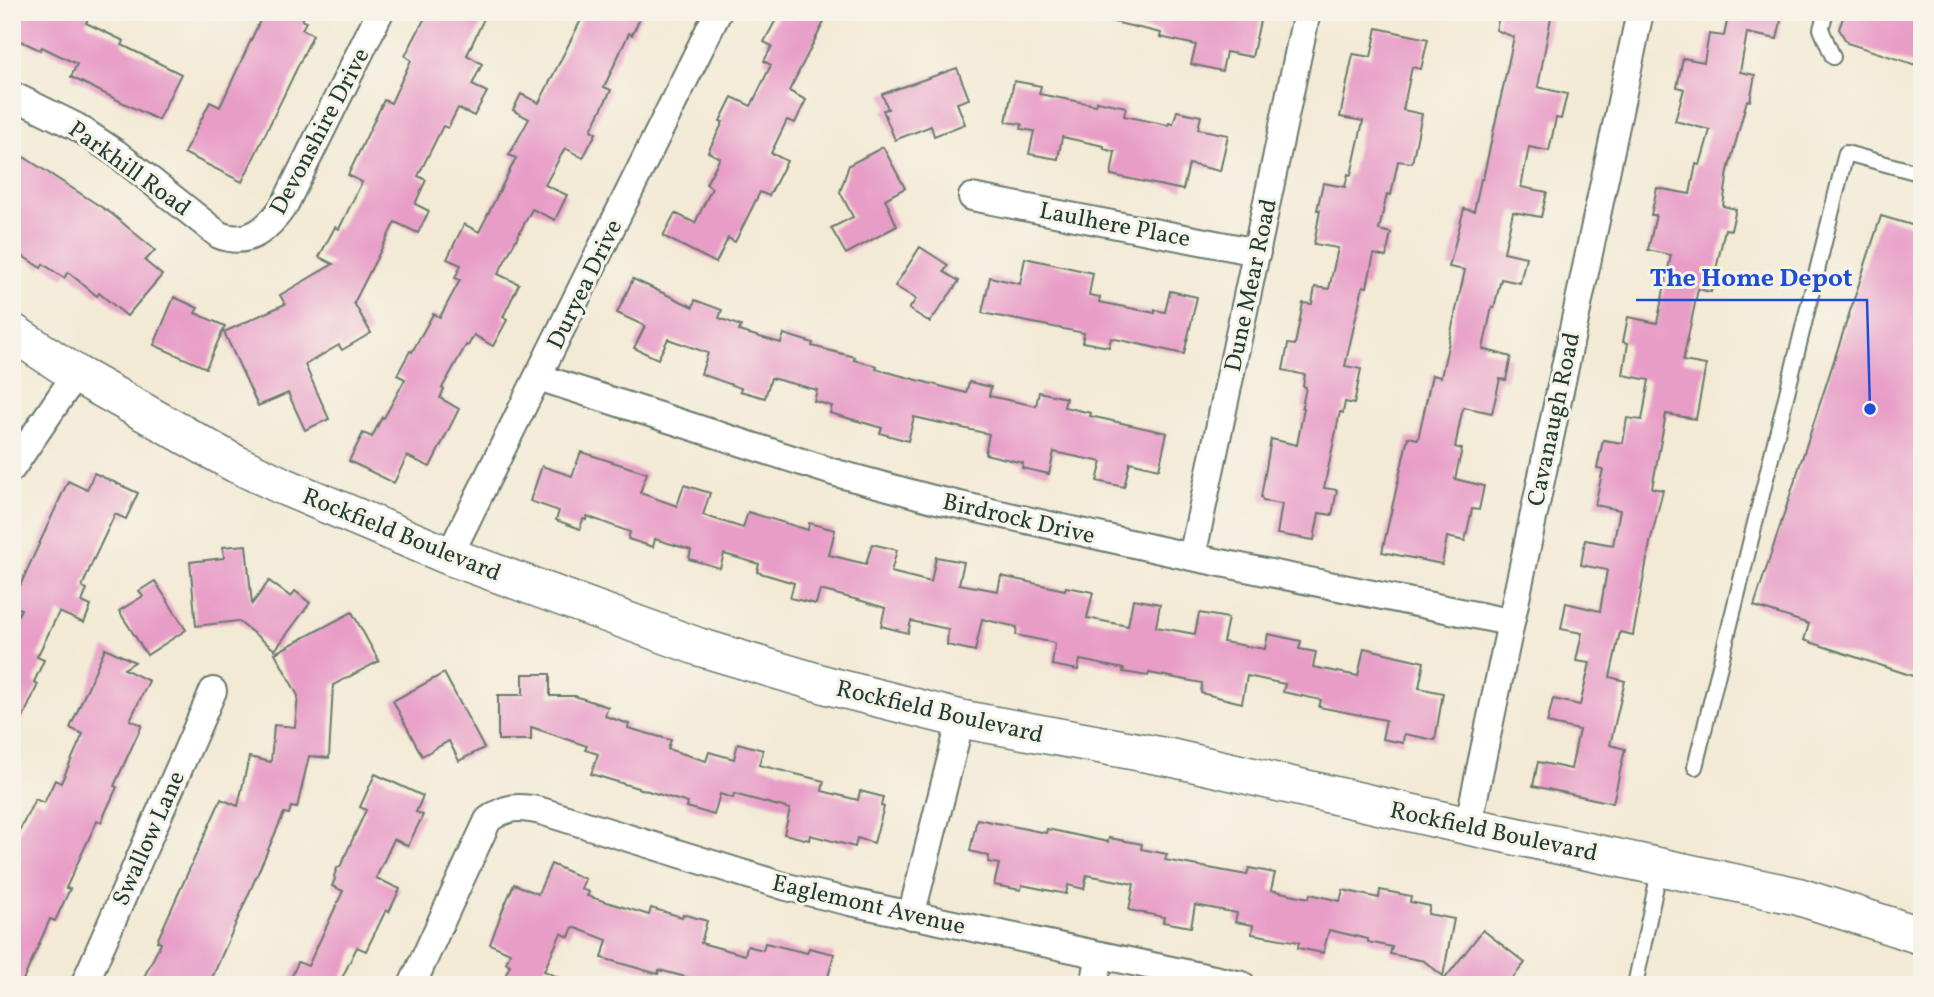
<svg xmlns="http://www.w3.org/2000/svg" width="1934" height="997" font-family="Vollkorn,serif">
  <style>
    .building { fill: #e89dc7 }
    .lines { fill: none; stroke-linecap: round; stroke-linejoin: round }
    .service-casing { stroke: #697a6c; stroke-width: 18 }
    .minor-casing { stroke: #697a6c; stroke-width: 30 }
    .secondary-casing { stroke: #697a6c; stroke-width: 40 }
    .service { stroke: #fff; stroke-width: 14 }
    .minor { stroke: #fff; stroke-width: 26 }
    .secondary { stroke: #fff; stroke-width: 37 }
    .labels { text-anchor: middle; stroke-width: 6; stroke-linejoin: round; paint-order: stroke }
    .street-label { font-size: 24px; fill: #1f3d34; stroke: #f7f3e8 }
    .leader { fill: none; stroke: #1d4ed8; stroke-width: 2.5 }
    .callout-dot { fill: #1d4ed8; stroke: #f7f3e8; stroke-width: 2.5 }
    .callout-label { font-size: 26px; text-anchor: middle; font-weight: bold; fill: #1d4ed8; stroke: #f7f3e8; stroke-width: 6; stroke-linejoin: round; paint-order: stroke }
  </style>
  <rect width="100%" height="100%" fill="#f7f3e8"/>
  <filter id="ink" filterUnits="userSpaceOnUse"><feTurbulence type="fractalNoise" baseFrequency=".0143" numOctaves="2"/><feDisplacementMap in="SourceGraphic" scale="14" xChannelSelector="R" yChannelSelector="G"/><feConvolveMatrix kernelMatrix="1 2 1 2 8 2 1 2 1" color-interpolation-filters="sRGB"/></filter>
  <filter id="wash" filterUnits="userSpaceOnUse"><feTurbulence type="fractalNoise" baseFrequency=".00686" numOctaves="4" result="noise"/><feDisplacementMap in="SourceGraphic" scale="28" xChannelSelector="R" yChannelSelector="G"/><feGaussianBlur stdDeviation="1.57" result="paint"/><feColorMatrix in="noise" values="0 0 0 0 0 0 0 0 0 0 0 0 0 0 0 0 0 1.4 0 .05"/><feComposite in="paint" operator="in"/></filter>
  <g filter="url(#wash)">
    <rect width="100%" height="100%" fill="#f3ead5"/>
    <g id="blocks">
      <g class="building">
        <path d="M12,12H91L86,23L124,41L122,45L181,74L158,120L71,77L77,64L42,47L40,50L12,37Z"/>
        <path d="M264,12H306L302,20L306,22L302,29L313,35L242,182L184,153L210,102L220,107Z"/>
        <path d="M428,12H487L467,55L482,64L472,85L487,92L474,116L458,108L448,128L443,126L418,176L426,180L415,204L429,211L418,233L395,222L354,303L371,333L342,350L339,345L305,365L329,419L305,430L288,393L258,406L224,332L285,304L280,295L333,264L319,257L335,227L339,229L362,182L348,175L384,100L391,103L411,60L405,56Z"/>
        <path d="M585,12H643L632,35L629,33L604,87L611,90L591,130L596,133L583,158L565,148L545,185L567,195L555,220L532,209L498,274L519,284L503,317L507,320L493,346L474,335L468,346L466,345L442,388L444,389L440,398L459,409L430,467L407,456L394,483L349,461L363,433L372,437L382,417L384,418L403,383L405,379L397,375L410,351L412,352L433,314L440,317L460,280L455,278L461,265L447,259L464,224L479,232L516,158L509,155L529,119L513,110L521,94L539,103Z"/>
        <path d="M780,12H829L789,91L806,100L795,123L787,120L771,153L787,161L769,196L760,192L735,242L728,238L716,263L663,236L675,213L695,223L712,188L706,184L720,158L708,152L723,122L720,121L732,97L751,106L771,65L764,61L772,46L764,42Z"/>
        <path d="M1106,12H1262L1252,57L1226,52L1222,71L1191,64L1196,45L1160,37L1161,33L1105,20Z"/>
        <path d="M1500,12H1552L1538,87L1567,94L1561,119L1556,118L1549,151L1529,147L1521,187L1547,192L1541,217L1513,212L1504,252L1526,257L1520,283L1501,279L1494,308L1492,307L1483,349L1511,357L1506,380L1500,379L1492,413L1463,407L1455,447L1462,449L1455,479L1484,486L1479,510L1472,509L1465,541L1447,537L1442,564L1382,552L1408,437L1418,439L1432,375L1441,377L1465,270L1449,267L1464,209L1474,211L1481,179H1483L1514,37L1496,30Z"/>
        <path d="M1729,12H1783L1777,39L1747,33L1740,72L1755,75L1750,101L1747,100L1728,171L1723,206L1736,209L1731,230L1725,229L1711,292L1698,289L1683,361L1706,365L1696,419L1666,414L1652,488L1663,490L1650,543L1633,635L1620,632L1610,677L1625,681L1610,745L1625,749L1613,803L1533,786L1538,762L1571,769L1579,730L1547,723L1553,699L1580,705L1590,663L1576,661L1582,633L1561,629L1566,603L1600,611L1607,570L1581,565L1585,540L1613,545L1620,510L1595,505L1603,469L1597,468L1603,440L1623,443L1627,418L1642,420L1649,380L1623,375L1628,343L1623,342L1628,317L1657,323L1671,255L1648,250L1656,215H1651L1657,188L1690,194L1696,164L1700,165L1710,130L1675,121L1684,89L1677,87L1683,58L1704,62L1709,34L1724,36Z"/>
        <path d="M1845,12H1922V67L1847,43L1839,29Z"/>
        <path d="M1377,28L1428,39L1421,69L1412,67L1403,110L1422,114L1412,163L1398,161L1391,195L1387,194L1379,230L1391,233L1386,257L1374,254L1367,287L1363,286L1345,366L1361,369L1354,404L1345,402L1343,413L1340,412L1324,488L1337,490L1332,515L1319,513L1314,540L1277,534L1282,504L1263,501L1261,497L1271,439L1297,445L1304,408L1302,407L1306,387L1303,386L1305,375L1283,370L1288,344L1295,345L1303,303L1312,304L1315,287L1329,289L1338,248L1314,244L1320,210H1317L1323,183L1345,187L1348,174L1351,175L1363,121L1340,117L1353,54L1371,57Z"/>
        <path d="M957,68L969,99L957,103L965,124L934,136L931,126L895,140L883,110L888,109L882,94Z"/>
        <path d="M1014,81L1041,86L1039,94L1096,105L1097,101L1126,107L1124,116L1168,125L1169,123L1173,124L1177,111L1201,116L1198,129L1228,135L1220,171L1189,164L1183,190L1111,175L1115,152L1104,149V146L1062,137L1058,159L1029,154L1034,131L1021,129L1022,124L1006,122Z"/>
        <path d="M883,147L905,188L885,199L897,226L846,254L831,228L853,217L840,192L849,165Z"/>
        <path d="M24,157L112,214L155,250L145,261L162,275L127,316L99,293L97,296L68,272L64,278L43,264L41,268L12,249V176Z"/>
        <path d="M1881,216L1922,228V679L1804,640L1809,624L1754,606Z"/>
        <path d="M920,247L948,265L944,272L959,281L930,322L909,309L916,299L895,286Z"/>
        <path d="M1025,258L1093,273L1089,295L1100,297L1099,302L1155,313V310L1165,312L1170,291L1197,297L1184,354L1111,338L1109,347L1082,342L1084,333L982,313L990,277L1020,284Z"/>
        <path d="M633,279L693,307L695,300L722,310L719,318L741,326L739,331L781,343L784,334L813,343L812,346L855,357L854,360L877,366L876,369L966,393L969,382L991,387L989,396L1036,406L1039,392L1066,398L1064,407L1091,413L1090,416L1167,433L1159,469L1130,462L1124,487L1097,481L1102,462L1054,452L1049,474L1022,468L1023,463L985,454L989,434L914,417L908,441L880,433L882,428L830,413L832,406L814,401L817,390L771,378L765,398L740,391L741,388L701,374L708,353L668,339L658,359L634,348L645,326L617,313Z"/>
        <path d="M174,297L198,308L195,313L225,326L206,368L154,345Z"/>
        <path d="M581,452L647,473L640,493L677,506L684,485L710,493L703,515L743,528L748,512L808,530L809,523L835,530L829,555L866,564L872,544L897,550L891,572L931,582L936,557L964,562L959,584L998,591L1001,576L1065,590L1066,587L1093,592L1087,618L1128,626L1133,599L1160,604L1156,627L1195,634L1199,613L1228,618L1223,642L1265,649L1268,634L1301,641L1299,649L1316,652L1313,667L1358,676L1364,648L1424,662L1419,688L1443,693L1435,740L1404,734L1403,743L1382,739L1386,720L1319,707L1321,700L1283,692L1285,684L1247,676L1242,703L1201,693L1202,683L1149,673L1148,676L1123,672L1124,669L1080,660L1078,670L1052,665L1055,643L1016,635L1017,627L982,619L975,651L947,645L948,629L911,621L908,633L881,626L885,608L862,601L820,590L816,604L790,598L794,583L757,572L759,564L724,554L720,568L689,559L691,550L655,539L653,547L628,539L630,532L587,516L586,520L583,519L580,529L556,520L559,511L530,501L542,466L572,476Z"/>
        <path d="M94,473L138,493L126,519L115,514L92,563L82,587L87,589L82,602L91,606L84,623L59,612L37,657L44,660L34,682L38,684L12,743V627L21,609L12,605V603L68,481L87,490Z"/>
        <path d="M246,545L252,604L269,581L291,597L295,591L310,603L275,650L238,621L196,626L190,562L224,558L223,547Z"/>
        <path d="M155,581L186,630L147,655L119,611L143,596L139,591Z"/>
        <path d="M352,612L379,661L333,685L329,758L309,756L297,808L291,807L289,814L284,813L209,985H155L143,979L161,943L157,941L221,799L238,806L249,757L271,762L274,725L295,727L298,696L275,653Z"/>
        <path d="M105,648L135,662L124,669L149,681L130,720L142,725L114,786L117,787L101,822L97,821L66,888L70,889L55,921L50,919L21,985H12V846L35,799L44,803L55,780L61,783L83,734L70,728Z"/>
        <path d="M444,673L484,748L459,761L449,741L422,756L393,701Z"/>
        <path d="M523,674H550V696H575L608,707L605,716L629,724L628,728L671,740L668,749L706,761L709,752L734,759L738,743L763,750L759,765L824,781L822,791L858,800L860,791L883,797L881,806L884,807L874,843L857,838L855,847L810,835L809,840L784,834L790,809L734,794L733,798L720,794L714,815L687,807L688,803L591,774L598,754L585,750L587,746L531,727V740H498V695H523Z"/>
        <path d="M375,774L423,796L416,812L423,815L408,846L394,839L376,878L400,889L389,912L386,910L366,951L357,947L341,980L351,985H288L298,962L308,966L343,891L332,886L335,879L334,876L337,868L340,867L366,810L360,807Z"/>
        <path d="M977,819L1046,833L1047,829L1108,842L1109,838L1142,844L1141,849L1167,854L1165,860L1247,875L1249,868L1275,873L1271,890L1309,898L1310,894L1340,901L1343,890L1379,898L1380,890L1411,896L1410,902L1430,906L1428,914L1454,919L1443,976L1424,961L1390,954L1392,947L1368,942V939L1329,930L1323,953L1298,948L1299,942L1252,934L1253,925L1235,922L1237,913L1195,905L1191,927L1163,922L1164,917L1129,910L1134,884L1087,875L1084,889L1068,885L1066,894L1022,885L1021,890L994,885L999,864L988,862L989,856L970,851Z"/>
        <path d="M551,864L585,879L581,889L589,892L587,896L649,915L651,908L682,917L683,914L707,921L701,943L745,955L747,946L763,950L765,943L807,953L809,948L834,954L826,985H752L724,978L722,985H695L697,980L659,970L658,974L602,958L607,940L573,927L569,937L561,933L544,971L576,985H501L510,965L506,963L510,953L490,944L503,909L514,884L538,894Z"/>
        <path d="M1483,930L1525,963L1507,985H1491L1481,977L1475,985H1440Z"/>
      </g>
    </g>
  </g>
  <g filter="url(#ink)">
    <use href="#blocks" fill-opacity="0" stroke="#697a6c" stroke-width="2"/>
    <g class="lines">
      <g class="service-casing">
        <g id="service">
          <path d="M1826,12L1821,29L1833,57"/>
          <path d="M1695,767L1846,153L1922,174"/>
          <path d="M1635,985L1660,867"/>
        </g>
      </g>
      <g class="minor-casing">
        <g id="minor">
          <path d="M12,95L77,127L116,153L219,235C249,247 269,228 285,204L380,12"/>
          <path d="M972,197L1257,252"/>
          <path d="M538,377L836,473L933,499L1192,557L1509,622"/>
          <path d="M12,468L76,374"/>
          <path d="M449,556L718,12"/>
          <path d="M1192,557L1307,12"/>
          <path d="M1468,826L1640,12"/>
          <path d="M911,916L961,719"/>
          <path d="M84,985L213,691"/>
          <path d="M412,985L488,820C506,806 519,806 541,811L787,887L850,902L1242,985"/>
          <path d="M1094,985L1100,955"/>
        </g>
      </g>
      <g class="secondary-casing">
        <path id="secondary" d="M12,332L76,374L236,464L283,486L449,556L699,647L830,686L961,719L1172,758L1468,826L1797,896L1922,936"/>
      </g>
      <use href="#service" class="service"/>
      <use href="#minor" class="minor"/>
      <use href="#secondary" class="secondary"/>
    </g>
  </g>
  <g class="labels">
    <g class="street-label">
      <text transform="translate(319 131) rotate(-62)" y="8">Devonshire Drive</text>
      <text transform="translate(130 168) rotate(36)" y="8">Parkhill Road</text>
      <text transform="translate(1115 224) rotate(11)" y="8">Laulhere Place</text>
      <text transform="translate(584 284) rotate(-64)" y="8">Duryea Drive</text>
      <text transform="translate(1250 285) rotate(-78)" y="8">Dune Mear Road</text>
      <text transform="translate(1553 419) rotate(-78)" y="8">Cavanaugh Road</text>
      <text transform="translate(1019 518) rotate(13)" y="8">Birdrock Drive</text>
      <text transform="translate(402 534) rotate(22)" y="8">Rockfield Boulevard</text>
      <text transform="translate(940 711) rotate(13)" y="8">Rockfield Boulevard</text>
      <text transform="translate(1494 831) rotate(12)" y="8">Rockfield Boulevard</text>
      <text transform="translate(148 838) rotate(-66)" y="8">Swallow Lane</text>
      <text transform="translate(869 904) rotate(13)" y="8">Eaglemont Avenue</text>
    </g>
  </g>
  <path class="leader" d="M1870 409L1867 300H1636"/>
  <circle class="callout-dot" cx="1870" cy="409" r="7"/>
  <g class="callout-label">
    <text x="1751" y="286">The Home Depot</text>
  </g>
  <rect width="1934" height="997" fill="none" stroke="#f7f3e8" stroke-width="42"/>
</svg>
